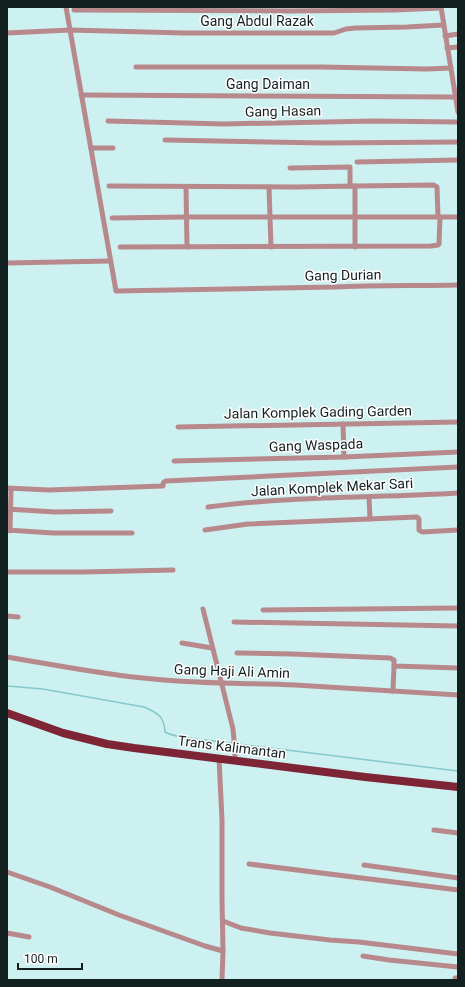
<svg xmlns="http://www.w3.org/2000/svg" width="465" height="987" font-family="Roboto,sans-serif">
  <style>
    .lines { fill: none; stroke-linecap: round; stroke-linejoin: round }
    .stream { stroke: #84cac9; stroke-width: 1.5 }
    .minor { stroke: #b8898c; stroke-width: 5 }
    .trunk { stroke: #7d2435; stroke-width: 8 }
    .labels { text-anchor: middle; stroke-width: 3; stroke-linejoin: round; paint-order: stroke }
    .street-label { font-size: 14px; fill: #132020; stroke: #fff }
  </style>
  <rect width="100%" height="100%" fill="#cdf0f0"/>
  <g class="lines">
    <g class="stream">
      <path d="M7,686L43,689L144,707C158,713 164,716 165,732C176,739 218,741 233,743"/>
      <path d="M237,744L458,771"/>
    </g>
    <g class="minor">
      <path d="M66,7L116,291L334,287C375,285 417,286 458,285"/>
      <path d="M441,7L458,112"/>
      <path d="M74,10L289,11L395,10L441,8"/>
      <path d="M7,33L70,30L184,33H334L346,29L356,28L407,27L443,25"/>
      <path d="M445,36L458,34"/>
      <path d="M447,48L458,47"/>
      <path d="M136,67H321L427,69L451,68"/>
      <path d="M81,95L455,97"/>
      <path d="M108,121L224,124L373,121L458,122"/>
      <path d="M165,140L324,143L458,142"/>
      <path d="M91,148H113"/>
      <path d="M357,162L458,160"/>
      <path d="M290,168L350,167V186"/>
      <path d="M109,186L297,187L355,186V247"/>
      <path d="M355,186L434,185L437,187L438,217"/>
      <path d="M186,187L187,247"/>
      <path d="M269,187L271,247"/>
      <path d="M112,218L186,217H458"/>
      <path d="M120,247L431,246L438,245L439,244L440,217"/>
      <path d="M7,263L110,261"/>
      <path d="M343,424L344,457"/>
      <path d="M178,427L458,422"/>
      <path d="M174,461L344,457L458,452"/>
      <path d="M7,488L49,490L163,486V484L164,482L166,481L458,467"/>
      <path d="M369,497L370,519"/>
      <path d="M208,507C291,496 375,498 458,493"/>
      <path d="M7,509L55,512L111,511"/>
      <path d="M7,530L53,533H132"/>
      <path d="M205,530L248,524L417,517L419,519V530L422,532L458,530"/>
      <path d="M10,531L11,489"/>
      <path d="M7,572H83L173,570"/>
      <path d="M203,609L233,729L235,751V760"/>
      <path d="M263,610L458,608"/>
      <path d="M7,616L18,617"/>
      <path d="M234,622L458,626"/>
      <path d="M182,643L212,648"/>
      <path d="M237,653L292,654L390,658L394,660V666L458,668"/>
      <path d="M7,657C56,665 104,675 153,679C200,684 248,683 295,685C349,688 404,692 458,695"/>
      <path d="M393,691L394,666"/>
      <path d="M434,830L458,833"/>
      <path d="M249,864L458,890"/>
      <path d="M364,865L458,878"/>
      <path d="M7,872L50,887L119,915L205,946L223,951L222,899V820L219,758"/>
      <path d="M223,921L241,928L270,933L330,940L359,942L458,954"/>
      <path d="M7,933L29,937"/>
      <path d="M363,956L389,960L458,967"/>
      <path d="M455,978H458"/>
      <path d="M222,980L223,951"/>
    </g>
    <path class="trunk" d="M7,713L63,733L107,744L134,748L365,777L458,787"/>
  </g>
  <g class="labels">
    <g class="street-label">
      <text x="257" y="26">Gang Abdul Razak</text>
      <text x="268" y="89">Gang Daiman</text>
      <text transform="translate(283 111) rotate(-1)" y="5">Gang Hasan</text>
      <text transform="translate(343 275) rotate(-1)" y="5">Gang Durian</text>
      <text transform="translate(318 412) rotate(-1)" y="5">Jalan Komplek Gading Garden</text>
      <text transform="translate(316 445) rotate(-2)" y="5">Gang Waspada</text>
      <text transform="translate(332 487) rotate(-3)" y="5">Jalan Komplek Mekar Sari</text>
      <text transform="translate(232 671) rotate(2)" y="5">Gang Haji Ali Amin</text>
      <text transform="translate(232 747) rotate(7)" y="5">Trans Kalimantan</text>
    </g>
  </g>
  <rect width="465" height="987" fill="none" stroke="#132020" stroke-width="16"/>
  <path d="M18 963v6h64v-6" fill="none" stroke="#132020" stroke-width="2"/>
  <text x="24" y="963" font-size="12" fill="#132020" stroke="#ffffff" stroke-width="3" paint-order="stroke">100 m</text>
</svg>
